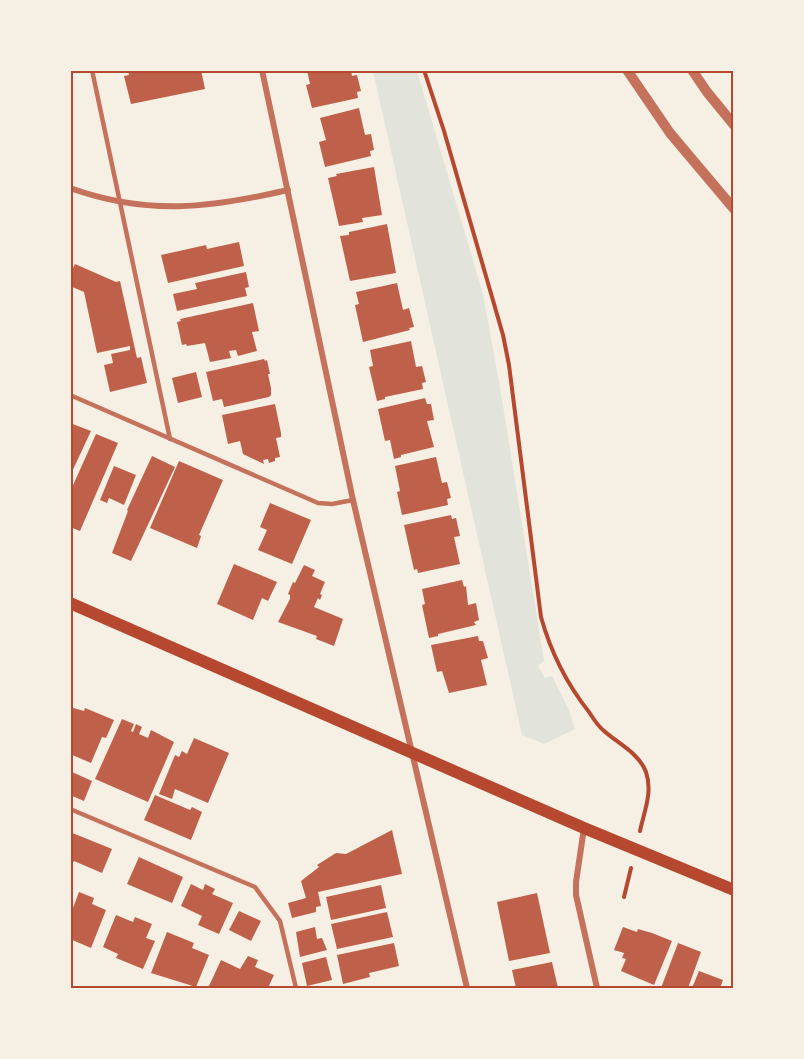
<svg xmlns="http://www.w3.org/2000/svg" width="804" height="1059" font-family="Ubuntu,sans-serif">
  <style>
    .green { fill: #e2e4dc }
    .building { fill: #bf614a }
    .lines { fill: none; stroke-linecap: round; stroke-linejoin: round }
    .path { stroke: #b5482f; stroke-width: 4 }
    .service { stroke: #c5725c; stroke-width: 4.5 }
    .minor { stroke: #c5725c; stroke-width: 6 }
    .tertiary { stroke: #c5725c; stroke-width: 10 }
    .secondary { stroke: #b5482f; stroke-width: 12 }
    .neatline { fill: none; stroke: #b5482f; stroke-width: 2 }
  </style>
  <rect width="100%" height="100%" fill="#f6efe4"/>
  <path class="green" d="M373,71H417L483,294L501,393L544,661L538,666L545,678L552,676L569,710L575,729L544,744L522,735Z"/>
  <g class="building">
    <path d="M130,70H201L205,89L131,104L124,76L129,75L128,71Z"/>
    <path d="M307,70H351L352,76L357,75L361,91L357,92L358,98L312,108L306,85L310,84Z"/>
    <path d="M359,108L365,135L371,134L374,150L370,151L371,156L325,167L319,142L326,140L320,118Z"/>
    <path d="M374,167L382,215L362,218L363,222L339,226L328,178L337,176L336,174Z"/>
    <path d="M387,224L396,273L350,281L340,236L349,235V232Z"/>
    <path d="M239,242L244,266L168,283L161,255L206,245L207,249Z"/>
    <path d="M75,264L116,282L120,281L137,358L141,357L147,383L110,392L104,365L113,363L111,354L130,350V346L97,353L84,292L70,286V274Z"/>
    <path d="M246,272L249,287L245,288L247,296L177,311L173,294L197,289L195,283Z"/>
    <path d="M397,283L403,310L409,308L414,327L409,328L410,330L363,342L355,305L359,304L356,292Z"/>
    <path d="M253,303L259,331L252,332L257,351L238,356L236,350L229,351L231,358L210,362L205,343L187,346L186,344L182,345L177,322L181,321L180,319Z"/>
    <path d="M411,341L416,367L422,366L426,382L422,383L423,389L385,397V399L377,401L369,367L373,366L370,350Z"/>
    <path d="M264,359L265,361L267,360L270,374H268L271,388V395L269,397L224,407L222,399L213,401L206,372Z"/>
    <path d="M196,372L202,397L178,403L172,378Z"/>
    <path d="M425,398L427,404H431L434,420L427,421L434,447L401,455V457L394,459L390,440L385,441L378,409Z"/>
    <path d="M275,404L281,433V437L276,438L280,457L275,458V461L269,463L268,459L263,460L264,464L243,454L240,441L228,444L222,415Z"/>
    <path d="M70,423L91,431L70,476Z"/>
    <path d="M96,434L118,443L80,531L70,527V492Z"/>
    <path d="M152,456L175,467L131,561L112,553L128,511L127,510Z"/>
    <path d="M436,457L442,483L447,482L451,498L447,499L448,505L402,515L397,492L400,491L395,466Z"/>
    <path d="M179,461L223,480L199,535L201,536L197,548L150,528Z"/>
    <path d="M114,466L136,475L124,505L109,498L107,503L100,500Z"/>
    <path d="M270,503L311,520L292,564L258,550L267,530L260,527Z"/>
    <path d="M451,515L452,519L456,518L460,536L454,537L460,564L418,573L417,569L414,570L404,525Z"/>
    <path d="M234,564L277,582L268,601L262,598L253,620L217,604Z"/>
    <path d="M304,565L315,570L312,576L325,582L320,594L322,595L320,600L318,598L314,607L343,619L334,646L316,639L317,636L278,622L290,599V595L288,594L293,582L295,583Z"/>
    <path d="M462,580L464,587L466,586L468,605L476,603L479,620L474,622L476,625L438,634V636L429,638L422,605L425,604L422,589Z"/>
    <path d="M478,636L479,641H483L488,658L481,660L487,685L449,693L442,671L437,672L431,645Z"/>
    <path d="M70,707L84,711L85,708L114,720L106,738L102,737L91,763L70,754Z"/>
    <path d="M122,719L134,724L131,731L133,732L136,724L142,727L139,734L148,738L151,730L174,742L148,802L95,779Z"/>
    <path d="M194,738L229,753L208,803L175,789L172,799L159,794L175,755L179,757L182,751L187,754Z"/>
    <path d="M72,772L92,781L84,801L70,795Z"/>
    <path d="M155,795L190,810L192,807L202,812L191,840L144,820Z"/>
    <path d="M392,830L402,874L318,892L321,906L316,907V912L292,918L288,903L306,898L301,881L319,867L317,865L336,853L346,854Z"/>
    <path d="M70,832L112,849L102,873L74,861L70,868Z"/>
    <path d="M139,857L183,877L172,903L127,884Z"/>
    <path d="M191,884L203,890L205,884L215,889L212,894L233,903L219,934L198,925L202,916L181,906Z"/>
    <path d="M381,885L386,908L331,920L326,897Z"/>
    <path d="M79,892L94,898L92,904L106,910L91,948L70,939V907L73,908Z"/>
    <path d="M537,893L550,953L509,961L497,902Z"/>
    <path d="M239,911L261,921L251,941L229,930Z"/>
    <path d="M387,912L393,937L337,949L331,924Z"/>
    <path d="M116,915L133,922L135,917L152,924L146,938L155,941L143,969L116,958L118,954L103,947Z"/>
    <path d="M315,927L317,939L322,938L327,950L300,957L296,932Z"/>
    <path d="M623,927L637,932L638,929L652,933L672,941L654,985L621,971L626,959L622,958L624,953L614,950Z"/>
    <path d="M167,932L194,943L192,948L209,955L196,987L151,973Z"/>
    <path d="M394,943L399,966L369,973L370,977L343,984L337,955Z"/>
    <path d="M678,943L701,952L688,988H661Z"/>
    <path d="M248,956L258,960L255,967L274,975L268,988H208L221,960L240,969Z"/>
    <path d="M326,957L332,980L307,986L302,963Z"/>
    <path d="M552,962L558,988H516L512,970Z"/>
    <path d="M699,971L723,980L720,988H692Z"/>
  </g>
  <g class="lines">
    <g class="path">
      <path d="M424,70L444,131L503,335L509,365L541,617C551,653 566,683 589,712C593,718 597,725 603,730C617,743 639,753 646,772C653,792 644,812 640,831"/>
      <path d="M624,897L631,868"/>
    </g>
    <g class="service">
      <path d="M92,70L170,439"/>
      <path d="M70,395L318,503L332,504L353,500"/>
      <path d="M70,809L255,887L280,921L296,988"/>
    </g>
    <g class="minor">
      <path d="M262,70L353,500L467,988"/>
      <path d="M70,188C148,216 210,208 288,190"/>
      <path d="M584,828L576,882V895L597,988"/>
    </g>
    <g class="tertiary">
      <path d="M627,70L670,133L734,209"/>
      <path d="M692,70L707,92L734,125"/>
    </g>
    <path class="secondary" d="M70,603L584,828L734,890"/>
  </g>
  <rect width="804" height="1059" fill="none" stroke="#f6efe4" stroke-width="144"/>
  <rect x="72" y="72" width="660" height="915" class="neatline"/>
</svg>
